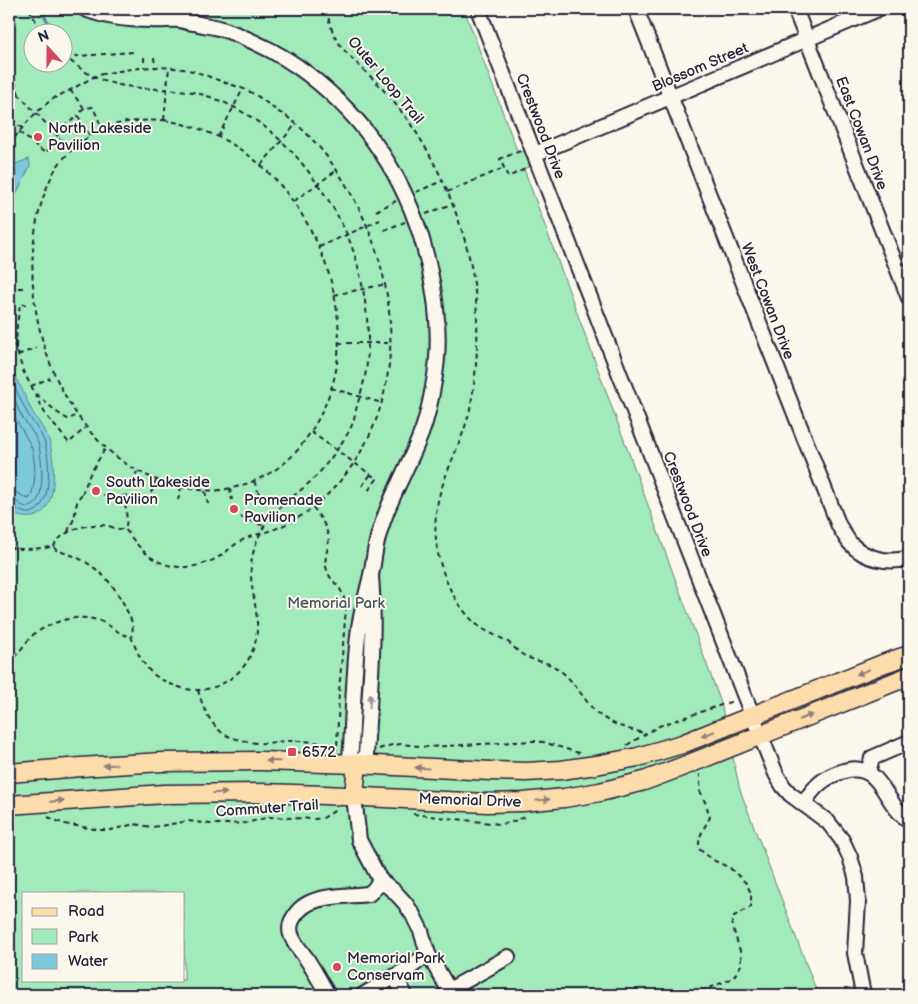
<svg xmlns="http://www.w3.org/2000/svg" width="918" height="1004" font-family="'Balsamiq Sans',sans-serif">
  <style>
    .green { fill: #a1ebba; stroke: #62867a; fill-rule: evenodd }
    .water { fill: #7dc9dc; stroke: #59869c }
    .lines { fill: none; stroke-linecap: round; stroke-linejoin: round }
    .shore { stroke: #46657b; stroke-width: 1 }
    .stream { stroke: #59869c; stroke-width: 3 }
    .minor-casing { stroke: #22223b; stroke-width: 18 }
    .major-casing { stroke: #22223b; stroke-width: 21 }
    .path { stroke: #22223b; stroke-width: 2; stroke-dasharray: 5 4; stroke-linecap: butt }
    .minor { stroke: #fbf7ec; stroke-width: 14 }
    .major { stroke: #fddcac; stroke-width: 18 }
    .oneway { fill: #907f74 }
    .oneway2 { fill: #99979c }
    .poi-dot { fill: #d1495b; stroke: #fbf7ec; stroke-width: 2 }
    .labels { text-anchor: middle; stroke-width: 4; stroke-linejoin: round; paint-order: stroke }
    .street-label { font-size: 15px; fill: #22223b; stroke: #fbf7ec }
    .poi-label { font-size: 15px; fill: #22223b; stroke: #fbf7ec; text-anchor: start }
    .park-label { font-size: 15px; fill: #42545b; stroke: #fbf7ec }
  </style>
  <rect width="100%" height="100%" fill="#fbf7ec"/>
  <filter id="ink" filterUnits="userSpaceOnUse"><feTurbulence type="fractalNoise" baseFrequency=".02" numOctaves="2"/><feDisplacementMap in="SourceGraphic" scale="10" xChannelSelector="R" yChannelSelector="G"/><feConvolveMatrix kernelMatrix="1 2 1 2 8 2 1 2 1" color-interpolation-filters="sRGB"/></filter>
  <g filter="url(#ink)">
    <path class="green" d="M9,9H464L518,153L526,149L532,165L524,169L721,703L740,790L818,995H9ZM32,32H62V62H32ZM24,893H184V980H24Z"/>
    <g class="water">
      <path d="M9,158L15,164L29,159L30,166L15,197L9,217Z"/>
      <path d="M9,356L11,365L19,385H20C24,393 27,401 31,409C36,419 45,429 49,440C51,446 52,455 53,462C55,484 53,522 23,517C15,516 12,513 9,506Z"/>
    </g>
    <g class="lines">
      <g class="shore">
        <path d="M9,373C14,386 20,398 26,411C31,421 40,430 44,441C50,457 53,504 33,512C26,515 18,511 13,505H9"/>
        <path d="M9,389C14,396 16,405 20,413C25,423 34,432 38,443C42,455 47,505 29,507C21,508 18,499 9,499"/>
        <path d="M9,405C15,419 23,431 30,444C36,456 37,488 29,499C23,498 19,491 9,491"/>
      </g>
      <path class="stream" d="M40,9L54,32"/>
      <g class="minor-casing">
        <g id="minor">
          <path d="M85,9C105,17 129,20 151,20C161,21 171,19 180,20C185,21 190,23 195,23C202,25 211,26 218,28C235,32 256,43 272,51C289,60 305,71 320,84C378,133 413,193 429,267C438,306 441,348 433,387C430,404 426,423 419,439C405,474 384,508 376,546C374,556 373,566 371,575C367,593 362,609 359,627C354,667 353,708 351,748L350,756L357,764L366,756C369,696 376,636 371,576"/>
          <path d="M478,9L745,697L776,774L783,786L790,794L828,822L842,840L850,857L856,877L858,901L855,953L862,989L864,995"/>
          <path d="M636,9L839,526C843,532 846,538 850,543C864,559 889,564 909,558"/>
          <path d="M795,9L909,298"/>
          <path d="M535,154L878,9"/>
          <path d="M868,772L872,758L909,742"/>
          <path d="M354,796L359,840L380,880L394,891L405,903L413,915L421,931L428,954L452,995"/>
          <path d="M803,804C814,787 823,777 844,771C882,760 884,806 909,820"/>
          <path d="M395,977L405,995"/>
          <path d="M449,990L508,957"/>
          <path d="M328,995C321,983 314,970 306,958C302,952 296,946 293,939C289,932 289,924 294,917C307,893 344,897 369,894L375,888L380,880"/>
          <path d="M363,995L409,968L428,954"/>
        </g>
      </g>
      <g class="major-casing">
        <g id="major">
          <path d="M9,773L81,767L162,762L260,761L357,764L491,771L526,772L561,770L596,765L638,757L682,744L885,663L909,655"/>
          <path d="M354,796L357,764"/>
          <path d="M9,805L164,794L263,793L324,795L487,803L523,802L564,798L600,792L644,781L689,764L909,676"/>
        </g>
      </g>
      <g class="path">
        <path d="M29,9L42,32"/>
        <path d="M327,9C331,46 354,59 378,84C391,98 403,113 414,129C434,159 450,194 461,228C480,284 481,346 471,404C466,432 451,459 442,487C426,532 440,589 474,622C484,632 497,635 508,642C514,647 519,653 525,656C536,662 547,661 558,669C574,680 583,699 596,712C609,724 627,729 644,733"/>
        <path d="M65,57L133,52"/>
        <path d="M144,57V67"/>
        <path d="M154,57L155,67"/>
        <path d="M9,64L19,95"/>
        <path d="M9,90L19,95L71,150"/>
        <path d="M70,90L84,108L93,107L102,128"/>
        <path d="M84,108L78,116L90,136"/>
        <path d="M164,120C193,125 220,135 244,152C310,198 352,296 335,375C329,400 318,423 303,443C284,470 253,485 221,490C201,492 182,488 163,482C47,443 0,270 56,168C72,146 94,130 121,123C135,120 150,121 164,120Z"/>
        <path d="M164,120L169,67"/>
        <path d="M9,124L23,127"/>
        <path d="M19,132L45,153L60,138"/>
        <path d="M56,132L78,116"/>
        <path d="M218,137L243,89"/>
        <path d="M9,145C21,129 35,111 53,99C59,95 67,92 74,88C81,84 89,79 96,76C105,73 115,72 125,70C147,66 171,66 193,71C203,74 212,78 221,81C229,84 237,86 244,89C256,94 267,103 277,111C281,113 286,116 290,119C316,139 338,169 354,199C408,298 407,428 316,505C303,516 285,526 269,531C260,534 249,536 241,541C233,545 226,553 217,558C195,570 169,571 148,555C139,548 132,538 125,529C129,519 124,508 126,497C127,489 133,479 137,472"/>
        <path d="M520,151L500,159L508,177L527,168"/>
        <path d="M261,165L296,124"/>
        <path d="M416,192L442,181"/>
        <path d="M447,192L504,168"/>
        <path d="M294,201L337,170"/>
        <path d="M376,211L396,201"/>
        <path d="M426,214L452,204"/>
        <path d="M384,230L405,222"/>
        <path d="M319,247L380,220"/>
        <path d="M9,288H25"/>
        <path d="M334,295L386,284"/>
        <path d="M9,327L11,336L16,348L23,371L35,393L38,401L46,415L69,443L85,428"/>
        <path d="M338,343H390"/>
        <path d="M16,347L17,324L20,305L26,304"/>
        <path d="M18,355L36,348"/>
        <path d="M31,386L50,378"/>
        <path d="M331,388L382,403"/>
        <path d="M36,394L58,413L69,420L74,416"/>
        <path d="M311,432L377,479L368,491"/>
        <path d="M254,481L259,494"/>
        <path d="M362,486L371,474"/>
        <path d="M230,488L232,500"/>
        <path d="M205,491L208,504"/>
        <path d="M151,493L156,480"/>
        <path d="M82,494L90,474L105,449"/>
        <path d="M103,495L114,499L126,495"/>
        <path d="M178,500L181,488"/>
        <path d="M313,507C321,519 331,531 328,547C326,555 324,562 327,570C329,577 333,581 338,586C343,593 345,600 346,608L339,692L337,750"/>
        <path d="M241,517L264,526"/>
        <path d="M68,532C69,528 71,525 73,521C77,512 74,502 82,494H85"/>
        <path d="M9,547C22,551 39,548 54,547L56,550C62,552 68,554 74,556C99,567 116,586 127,611C131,618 135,629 131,636"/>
        <path d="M54,547C55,541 61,537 67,533C80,526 94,523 109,526C115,528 119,530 124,529"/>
        <path d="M9,664C17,655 26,642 34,634C36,632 41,630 44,628C61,619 80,614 100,621C110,624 121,637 131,636C136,650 142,664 153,674C165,683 184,691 199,690C221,689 244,673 252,652C265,621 249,596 251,565C252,554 256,542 261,532C274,506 293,499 312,480C322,471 329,460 337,450C341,443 347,436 350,429C354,422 355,413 357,406C361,392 366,377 367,362C371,325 363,272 348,237C335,207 316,180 295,155C268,125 231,100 192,92C173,88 152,90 133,87C120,86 106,82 95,77C83,72 73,62 62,55"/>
        <path d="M198,690C202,706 211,727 226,735C234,739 249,742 257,743C267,744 277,741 288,741C298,741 309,741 319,743C325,743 331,746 337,747"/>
        <path d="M627,745L659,726L733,701"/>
        <path d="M379,749L392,745L402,744L428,747L533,741L543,742L579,753"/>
        <path d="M413,814L499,824L510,823L526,816"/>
        <path d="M48,817L64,824L101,830H111L134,824L152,827L160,826L188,821L210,824H229L246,823L269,817L315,819L323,818L336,810"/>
        <path d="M629,995L633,994L639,995"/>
        <path d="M693,995L733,978L741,965V954L732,925L734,916L751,907V893L746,883L730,868L713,860L699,849C698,835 704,829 710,817L706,804L700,791V774"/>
      </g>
      <use href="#minor" class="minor"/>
      <use href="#major" class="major"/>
    </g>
    <defs><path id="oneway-solid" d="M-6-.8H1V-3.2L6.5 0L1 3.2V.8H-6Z" transform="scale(1.25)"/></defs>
    <g class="oneway">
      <use href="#oneway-solid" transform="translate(863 672) rotate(158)"/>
      <use href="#oneway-solid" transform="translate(806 717) rotate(-22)"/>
      <use href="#oneway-solid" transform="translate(708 734) rotate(158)"/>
      <use href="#oneway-solid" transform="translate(273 761) rotate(-178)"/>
      <use href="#oneway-solid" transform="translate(110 765) rotate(177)"/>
      <use href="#oneway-solid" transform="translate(422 768) rotate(-177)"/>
      <use href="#oneway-solid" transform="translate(220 793)"/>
      <use href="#oneway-solid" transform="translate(543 800) rotate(-6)"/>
      <use href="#oneway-solid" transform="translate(57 801) rotate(-5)"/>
    </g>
    <use class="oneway2" href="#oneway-solid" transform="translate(370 701) rotate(-86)"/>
  </g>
  <g class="poi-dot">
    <circle cx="38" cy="137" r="5"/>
    <circle cx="96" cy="491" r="5"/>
    <circle cx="234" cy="509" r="5"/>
    <rect x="287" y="747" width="10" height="10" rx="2.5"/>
    <circle cx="337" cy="967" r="5"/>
  </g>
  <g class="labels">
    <g class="street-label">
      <text transform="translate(700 67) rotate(-23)" y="5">Blossom Street</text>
      <text transform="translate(386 80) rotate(50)" y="5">Outer Loop Trail</text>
      <text transform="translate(541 126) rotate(69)" y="5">Crestwood Drive</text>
      <text transform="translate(862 133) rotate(69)" y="5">East Cowan Drive</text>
      <text transform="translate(768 301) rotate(69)" y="5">West Cowan Drive</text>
      <text transform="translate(688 504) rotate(69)" y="5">Crestwood Drive</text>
      <text transform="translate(470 800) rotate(2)" y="5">Memorial Drive</text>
      <text transform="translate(267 808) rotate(-4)" y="5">Commuter Trail</text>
    </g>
    <g class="poi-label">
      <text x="48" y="133">North Lakeside<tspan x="48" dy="17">Pavilion</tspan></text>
      <text x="106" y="487">South Lakeside<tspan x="106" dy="17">Pavilion</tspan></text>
      <text x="244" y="505">Promenade<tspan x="244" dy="17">Pavilion</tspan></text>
      <text x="302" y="757">6572</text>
      <text x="347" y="963">Memorial Park<tspan x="347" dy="17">Conservam</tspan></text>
    </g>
    <g class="park-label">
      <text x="336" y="608">Memorial Park</text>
    </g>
  </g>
  <rect width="918" height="1004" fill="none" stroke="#fbf7ec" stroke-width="30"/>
  <rect x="15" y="15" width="888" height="974" fill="none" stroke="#22223b" stroke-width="2" filter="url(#ink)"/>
  <rect x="22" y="892" width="162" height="90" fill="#fbf7ec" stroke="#a4a2a5"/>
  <rect x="32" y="908" width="25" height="8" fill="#fddcac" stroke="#a4a2a5"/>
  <text x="68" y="916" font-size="15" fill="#22223b">Road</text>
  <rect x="32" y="929" width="25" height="15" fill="#a1ebba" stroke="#a4a2a5"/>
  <text x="68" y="942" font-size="15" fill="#22223b">Park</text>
  <rect x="32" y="954" width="25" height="15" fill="#7dc9dc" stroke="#a4a2a5"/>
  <text x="68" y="966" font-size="15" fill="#22223b">Water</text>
  <g transform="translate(48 48) rotate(339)"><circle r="24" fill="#fbf7ec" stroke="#a4a2a5"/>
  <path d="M0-4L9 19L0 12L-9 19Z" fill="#d1495b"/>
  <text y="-8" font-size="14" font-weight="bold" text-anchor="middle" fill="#22223b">N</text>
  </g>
</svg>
